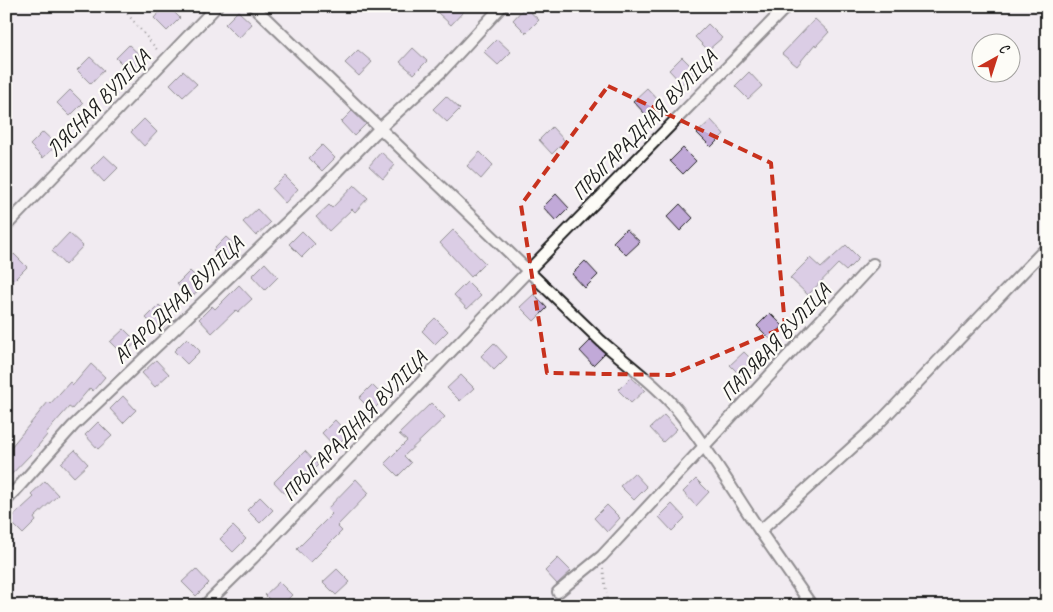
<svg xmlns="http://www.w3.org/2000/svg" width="1053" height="612" font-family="Caveat,sans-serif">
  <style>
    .building { fill: #c1a9d8; stroke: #1c1c1c }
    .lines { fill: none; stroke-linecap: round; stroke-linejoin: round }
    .minor-casing { stroke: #1c1c1c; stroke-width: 14 }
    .path { stroke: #1c1c1c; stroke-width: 2; stroke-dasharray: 1 4; stroke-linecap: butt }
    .minor { stroke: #fdfcf7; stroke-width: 10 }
    .marked { fill: none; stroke: #c8321e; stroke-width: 4; stroke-dasharray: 10 6; stroke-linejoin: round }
    .labels { text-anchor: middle; stroke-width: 4.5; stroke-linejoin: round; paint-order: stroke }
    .street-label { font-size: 21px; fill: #1c1c1c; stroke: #fdfcf7 }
  </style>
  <rect width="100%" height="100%" fill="#f1ebf1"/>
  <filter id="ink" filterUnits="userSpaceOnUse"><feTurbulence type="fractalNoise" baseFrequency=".02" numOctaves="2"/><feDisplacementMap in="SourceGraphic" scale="10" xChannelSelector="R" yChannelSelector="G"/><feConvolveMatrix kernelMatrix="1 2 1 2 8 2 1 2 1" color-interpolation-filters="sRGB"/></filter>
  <g filter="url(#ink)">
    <g class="building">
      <path d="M165,6H168L180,18L167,31L154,18Z"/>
      <path d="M442,6H459L464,11L451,25L437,12Z"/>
      <path d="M525,7L539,20L526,33L513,20Z"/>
      <path d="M238,11L252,24L239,38L225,24Z"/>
      <path d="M815,19L829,32L816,46L815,44L797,66L782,54Z"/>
      <path d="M708,24L722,38L708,50L695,37Z"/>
      <path d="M497,39L511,52L498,65L484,52Z"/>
      <path d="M129,45L143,58L130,72L116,58Z"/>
      <path d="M413,48L427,61L414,74L400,62Z"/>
      <path d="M358,50L372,62L359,76L345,63Z"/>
      <path d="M90,57L104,70L91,84L77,70Z"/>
      <path d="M682,57L696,71L682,84L669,70Z"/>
      <path d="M183,71L197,84L183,97L170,84Z"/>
      <path d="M749,72L762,86L748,99L735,86Z"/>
      <path d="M647,88L660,102L646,115L633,101Z"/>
      <path d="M70,90L83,103L70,116L57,103Z"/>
      <path d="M446,96L460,109L447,122L433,109Z"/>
      <path d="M352,111L366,124L354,136L341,122Z"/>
      <path d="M144,119L157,132L144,146L131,132Z"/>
      <path d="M711,120L724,134L711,147L697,133Z"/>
      <path d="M552,127L565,141L552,154L539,140Z"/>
      <path d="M43,132L57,145L43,158L30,145Z"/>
      <path d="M322,145L335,158L322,171L309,158Z"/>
      <path d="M683,148L696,161L683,174L670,161Z"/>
      <path d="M381,152L395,165L383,179L369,166Z"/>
      <path d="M480,152L493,165L481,179L467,166Z"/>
      <path d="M104,155L118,168L104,182L91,168Z"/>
      <path d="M285,176L298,189L285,203L272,189Z"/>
      <path d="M354,185L368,198L355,212L352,209L329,231L316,217L329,205L332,208Z"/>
      <path d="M556,194L569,208L556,221L543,207Z"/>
      <path d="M680,204L693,218L680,231L667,217Z"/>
      <path d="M257,209L270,223L256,236L243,222Z"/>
      <path d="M626,229L640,242L626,255L613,242Z"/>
      <path d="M453,230L485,263L471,277L440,243Z"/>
      <path d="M302,231L315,244L302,257L289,244Z"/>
      <path d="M69,233L83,246L65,265L52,251Z"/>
      <path d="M226,237L240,250L226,263L213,250Z"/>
      <path d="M846,245L859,258L846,271L838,264L808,295L790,278L810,258L821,268Z"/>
      <path d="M14,254L27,267L14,280L6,273V261Z"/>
      <path d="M585,261L598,275L585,288L572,274Z"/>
      <path d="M265,263L278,277L265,290L252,276Z"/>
      <path d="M190,271L204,285L190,298L177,284Z"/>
      <path d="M467,282L481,296L467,309L454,295Z"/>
      <path d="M239,285L252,299L238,312L236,310L212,333L199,319L212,306L215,309Z"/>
      <path d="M534,294L547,308L534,321L520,307Z"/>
      <path d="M159,305L173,318L159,331L146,318Z"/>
      <path d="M770,313L783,326L770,339L757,326Z"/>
      <path d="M435,318L448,331L435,344L422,331Z"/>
      <path d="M124,329L137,342L123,355L110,342Z"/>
      <path d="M187,338L200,351L187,364L174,351Z"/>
      <path d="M591,340L605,353L593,365L580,351Z"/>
      <path d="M494,343L507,357L494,370L481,356Z"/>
      <path d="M744,352L757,365L743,378L730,365Z"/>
      <path d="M156,360L169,374L155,387L142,373Z"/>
      <path d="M91,364L105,377L93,391L90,388L72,409L69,407L46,433L47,435L33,452L6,480V453L48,402L50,404L70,382L73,385Z"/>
      <path d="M461,375L474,388L460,401L447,388Z"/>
      <path d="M631,377L645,390L631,403L618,390Z"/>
      <path d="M372,385L385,398L372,411L359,398Z"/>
      <path d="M123,396L136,410L123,423L110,409Z"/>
      <path d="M431,403L445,417L404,456L411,463L398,476L385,463L407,441L399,434Z"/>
      <path d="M664,415L677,429L663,442L650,428Z"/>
      <path d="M335,420L348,434L335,447L322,433Z"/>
      <path d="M98,422L112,436L98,449L85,435Z"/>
      <path d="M75,450L88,464L74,477L61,463Z"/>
      <path d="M305,451L318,465L287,496L274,482Z"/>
      <path d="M634,473L647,487L634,500L620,486Z"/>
      <path d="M356,479L369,493L337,526L342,531L310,563L297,549L332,514L327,509Z"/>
      <path d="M696,479L709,492L696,506L683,492Z"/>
      <path d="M45,481L58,495L34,518L36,521L23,534L9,520L34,497L31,494Z"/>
      <path d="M260,497L273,510L260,523L247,510Z"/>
      <path d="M672,504L685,518L672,531L659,517Z"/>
      <path d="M607,505L620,518L607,532L594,518Z"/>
      <path d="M233,526L246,539L233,552L220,539Z"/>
      <path d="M558,558L571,571L557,584L545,571Z"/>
      <path d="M196,569L209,583L196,596L182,582Z"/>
      <path d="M337,569L350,582L336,595L323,582Z"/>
      <path d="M279,582L292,595L281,606H276L265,595Z"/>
    </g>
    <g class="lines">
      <g class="minor-casing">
        <g id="minor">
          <path d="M253,6L601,341C626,363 657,385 678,411C708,448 733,491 760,531L877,425L1047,247"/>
          <path d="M6,226L217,6"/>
          <path d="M6,501L73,426L307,203L379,129L442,71L502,6"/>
          <path d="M760,531L812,606"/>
          <path d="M558,592L602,556L873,264"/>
          <path d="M204,606L253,558L528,271L787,6"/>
        </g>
      </g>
      <g class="path">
        <path d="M121,6L159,52"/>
        <path d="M1029,6L1047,22"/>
        <path d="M603,568L608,606"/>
        <path d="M545,606L551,599"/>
      </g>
      <use href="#minor" class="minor"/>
    </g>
  </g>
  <path d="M0 0H1053V612H0ZM608,86L771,163L785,327L671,375L547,373L521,205Z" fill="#f1ebf1" fill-opacity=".55" fill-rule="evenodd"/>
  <path class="marked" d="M608,86L771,163L785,327L671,375L547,373L521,205Z"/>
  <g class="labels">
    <g class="street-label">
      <text transform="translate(98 103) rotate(-46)" y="7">ЛЯСНАЯ ВУЛІЦА</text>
      <text transform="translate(644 125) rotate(-46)" y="7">ПРЫГАРАДНАЯ ВУЛІЦА</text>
      <text transform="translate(178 300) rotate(-44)" y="7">АГАРОДНАЯ ВУЛІЦА</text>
      <text transform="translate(775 342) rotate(-47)" y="7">ПАЛЯВАЯ ВУЛІЦА</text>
      <text transform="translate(354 426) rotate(-46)" y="7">ПРЫГАРАДНАЯ ВУЛІЦА</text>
    </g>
  </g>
  <rect width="1053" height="612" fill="none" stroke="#fdfcf7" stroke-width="25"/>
  <rect x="12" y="12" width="1028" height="587" fill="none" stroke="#1c1c1c" stroke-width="2" filter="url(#ink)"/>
  <g transform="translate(996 58) rotate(39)"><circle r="24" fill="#fdfcf7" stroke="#a3a29f"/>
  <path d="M0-4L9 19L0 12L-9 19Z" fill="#c8321e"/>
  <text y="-8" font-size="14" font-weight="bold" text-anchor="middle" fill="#1c1c1c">С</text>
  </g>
</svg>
